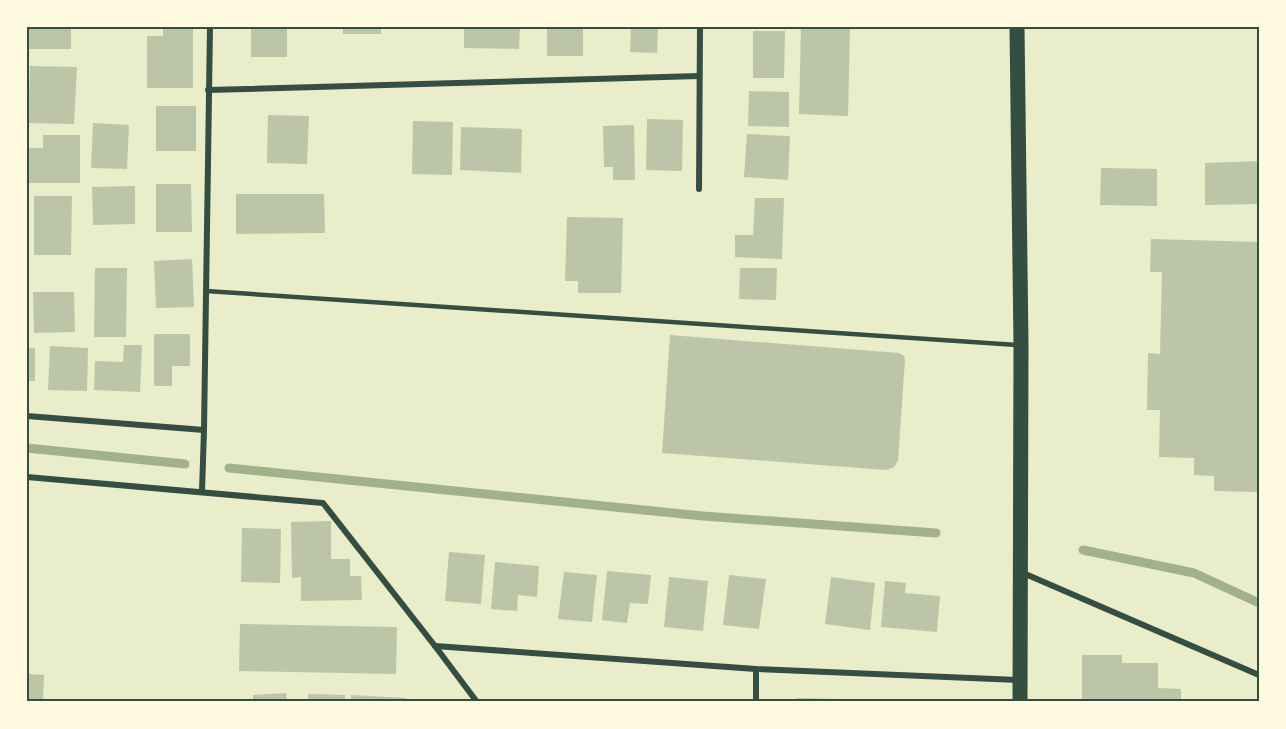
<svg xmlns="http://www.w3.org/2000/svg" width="1286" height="729" font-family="Roboto,sans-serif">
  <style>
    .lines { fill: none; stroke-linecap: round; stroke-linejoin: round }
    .stream { stroke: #a3b18a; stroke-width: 9 }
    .building { fill: #bcc5a7 }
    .service { stroke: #344e41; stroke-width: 4.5 }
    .minor { stroke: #344e41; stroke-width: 6 }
    .primary { stroke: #344e41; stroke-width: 15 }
    .neatline { fill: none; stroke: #344e41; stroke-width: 2 }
  </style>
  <rect width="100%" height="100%" fill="#e9edc9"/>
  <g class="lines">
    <g class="stream">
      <path d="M27,448L185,464"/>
      <path d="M229,468L703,516L936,533"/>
      <path d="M1083,550L1194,573L1259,603"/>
    </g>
  </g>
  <g class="building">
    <rect x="27" y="27" width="44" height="22"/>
    <path d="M163,27H193V88H147V36H163Z"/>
    <rect x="251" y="27" width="36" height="30"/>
    <rect x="343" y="27" width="38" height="7"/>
    <path d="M464,27H520L519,49L464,48Z"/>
    <rect x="547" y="27" width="36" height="29"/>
    <path d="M631,27H658L657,53L630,52Z"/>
    <path d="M801,27H850L848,116L799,114Z"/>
    <path d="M753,31H785L784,78H753Z"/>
    <path d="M30,66L77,67L74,124L28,123Z"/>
    <path d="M749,91L789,92V127L748,126Z"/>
    <rect x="156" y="106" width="40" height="45"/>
    <path d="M268,115L309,116L307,164L267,163Z"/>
    <path d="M647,119L683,120L682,171L646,170Z"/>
    <path d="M413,121L453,122L452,175L412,174Z"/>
    <path d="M93,123L129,125L127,169L91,168Z"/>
    <path d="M634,125L635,180H613V167H604L603,126Z"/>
    <path d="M461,127L522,129L521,173L460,170Z"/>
    <path d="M747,134L790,136L788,180L744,177Z"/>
    <path d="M43,135H80V183H28L29,148H43Z"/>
    <path d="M1259,161V204L1205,205V163Z"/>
    <path d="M1101,168L1157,169V206L1100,205Z"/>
    <path d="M156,184H191L192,232H156Z"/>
    <path d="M135,186V224L93,225L92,187Z"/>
    <path d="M236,194H324L325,233L236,234Z"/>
    <path d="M34,196H72L71,255H34Z"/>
    <path d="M755,198H784L782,259L735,257V235H753Z"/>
    <path d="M567,217L623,218L621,293H578V281H565Z"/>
    <path d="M1151,239L1259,242V492L1214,491V476L1194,475V458L1159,457L1160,410H1147L1148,353L1160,354L1162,272H1150Z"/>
    <path d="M192,259L194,307L156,308L154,261Z"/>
    <path d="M95,268H127L126,337H94Z"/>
    <path d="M740,268H777L776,300L739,299Z"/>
    <path d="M33,292H74L75,332L34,333Z"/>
    <path d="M154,334H190V366H172V386H154Z"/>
    <path d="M670,335L899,353L904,356L905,360L898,461L894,467L886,470L662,453Z"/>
    <path d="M124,345H142L140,392L94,390L95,361L123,362Z"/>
    <path d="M50,346L88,348L87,391L48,390Z"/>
    <rect x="27" y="348" width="8" height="33"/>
    <path d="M331,521V559H350V576H361L362,600L301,601V577L292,578L291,522Z"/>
    <path d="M242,528L281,529L280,583L241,582Z"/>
    <path d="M449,552L485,555L481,604L445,601Z"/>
    <path d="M495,562L539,566L537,597L518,595L517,611L491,609Z"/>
    <path d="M607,571L651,575L648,604L630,603L627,623L602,620Z"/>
    <path d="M564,572L597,575L592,622L558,619Z"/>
    <path d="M729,575L766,579L759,629L723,625Z"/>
    <path d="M669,577L708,581L703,631L664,627Z"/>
    <path d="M831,577L875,583L870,630L825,624Z"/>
    <path d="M885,581L906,583L905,593L940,596L937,632L881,627Z"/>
    <path d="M240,624L397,627L396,674L239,671Z"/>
    <path d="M1082,655H1122V663H1158V688L1181,689V702H1082Z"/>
    <path d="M27,674L44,675L43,702H27Z"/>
    <path d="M286,693L287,702H253V695Z"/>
    <path d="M308,694L345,695V702H308Z"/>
    <path d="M351,695L406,698V702H351Z"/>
    <path d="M797,698L839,699V702H797Z"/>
  </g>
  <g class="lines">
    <path class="service" d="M206,291L1017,345"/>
    <g class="minor">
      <path d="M208,90L699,76"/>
      <path d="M699,189L700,27"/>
      <path d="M27,416L204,430"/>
      <path d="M27,477L323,503L435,646L477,702"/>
      <path d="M202,491L204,430L210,27"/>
      <path d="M1023,573L1259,675"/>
      <path d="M435,646L756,669L1019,680"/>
      <path d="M756,702V669"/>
    </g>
    <path class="primary" d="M1017,27L1021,345L1020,702"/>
  </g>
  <rect width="1286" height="729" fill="none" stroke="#fefae0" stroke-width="57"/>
  <rect x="28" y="28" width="1230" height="672" class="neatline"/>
</svg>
